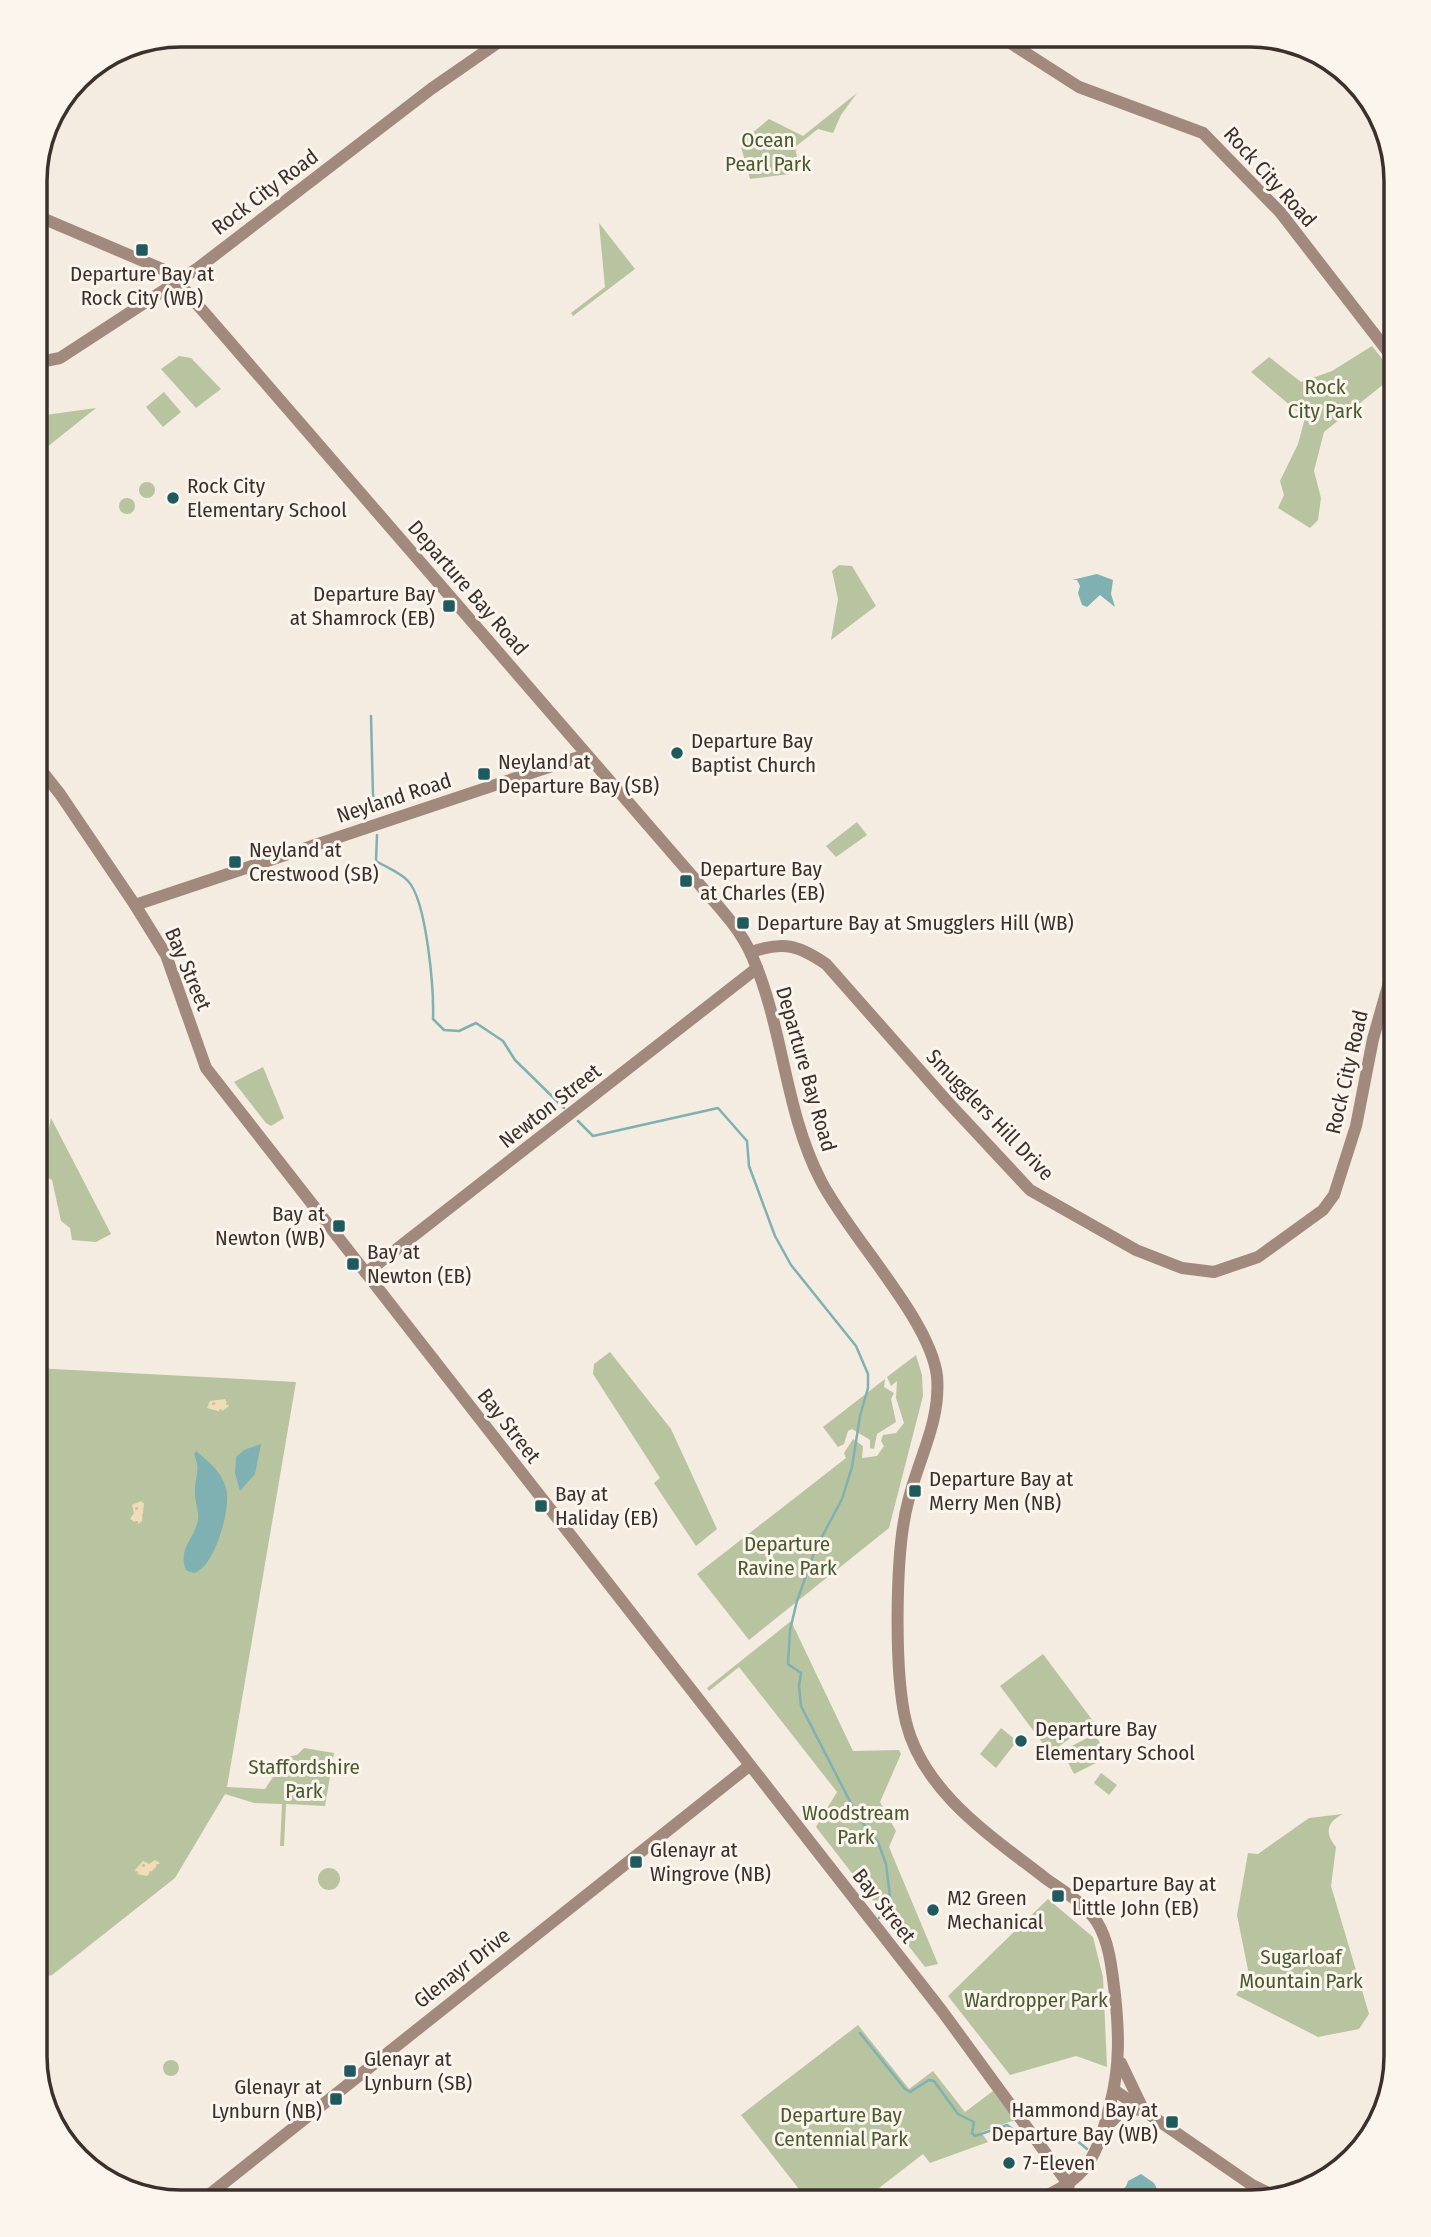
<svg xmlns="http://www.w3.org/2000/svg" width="1431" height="2237" font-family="'Fira Sans Condensed',sans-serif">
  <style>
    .green { fill: #b8c4a0 }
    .sand { fill: url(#sand-dots) }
    .water { fill: #7fb0b2 }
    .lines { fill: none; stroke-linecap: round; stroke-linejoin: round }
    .stream { stroke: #7fb0b2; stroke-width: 2.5 }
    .secondary { stroke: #a18a7d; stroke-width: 12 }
    .poi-dot { fill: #1f5a5e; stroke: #fbf5ee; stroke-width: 2.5 }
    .labels { text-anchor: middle; stroke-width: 6; stroke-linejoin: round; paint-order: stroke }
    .park-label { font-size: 21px; fill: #4a5a2e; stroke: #fbf5ee }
    .street-label { font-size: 21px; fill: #3b302b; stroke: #fbf5ee }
    .poi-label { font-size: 21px; fill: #3b302b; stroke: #fbf5ee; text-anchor: start }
    .rim { fill: none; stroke: #3b302b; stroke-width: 3.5 }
  </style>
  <defs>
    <pattern id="sand-dots" width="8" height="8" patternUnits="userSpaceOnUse" patternTransform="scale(1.75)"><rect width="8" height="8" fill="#efdcb8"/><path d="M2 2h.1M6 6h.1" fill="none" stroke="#cebd9e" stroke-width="1.8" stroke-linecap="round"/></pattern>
  </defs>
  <rect width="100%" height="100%" fill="#f4ebe1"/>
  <g class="green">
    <path d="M857,93L841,115L833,133L818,129L795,147L799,167L790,174L750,179L740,143L769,119L803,136Z"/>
    <path d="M599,223L635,269L573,316L571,313L605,287Z"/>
    <path d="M1372,346L1395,375L1324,432L1314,471L1321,498L1318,520L1310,528L1278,508L1284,495L1280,481L1298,444L1305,418L1251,372L1269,357L1301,382L1332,371Z"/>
    <path d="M179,356L191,358L221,389L196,408L161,369Z"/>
    <path d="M43,374L38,416L96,408L37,455V375Z"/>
    <path d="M164,392L181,412L163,427L146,407Z"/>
    <circle cx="147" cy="490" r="8"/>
    <circle cx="127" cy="506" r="8"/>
    <path d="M839,565L852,566L876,606L831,640L838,599L832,571Z"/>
    <path d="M1396,597V628L1382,625Z"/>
    <path d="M857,822L867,835L836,857L826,846Z"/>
    <path d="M263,1067L284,1118L271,1126L266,1123L234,1082Z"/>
    <path d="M51,1118L111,1234L96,1242L72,1240L70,1228L61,1221L52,1180L39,1173Z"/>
    <path d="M610,1352L671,1429L717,1529L696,1546L654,1483L660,1478L593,1374L594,1364Z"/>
    <path d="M916,1355L922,1375L923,1396L889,1528L749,1640L697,1574L846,1458L844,1453L853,1439L863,1446L862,1458L877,1456L884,1446L881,1441L883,1435L896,1433L904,1423L896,1398L897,1381L891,1386L887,1377Z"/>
    <path d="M35,1368L296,1382L227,1787L265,1789L286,1757L297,1755L304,1748L334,1753L325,1806L286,1804L284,1846H280L282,1804L254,1803L225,1794L175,1878L52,1975L35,1979Z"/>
    <path d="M885,1379L884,1387L894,1393L891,1399L896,1422L877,1434L874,1449L870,1448V1440L852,1429L848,1431L844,1444L838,1447L823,1427Z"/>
    <path d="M791,1621L853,1751L899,1750L901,1754L880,1802L896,1831L889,1847L938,1964L925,1967L816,1827L837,1792L739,1667L709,1691L707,1688Z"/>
    <path d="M1043,1654L1093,1721L1050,1753L1000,1686Z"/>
    <path d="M1001,1728L1017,1741L996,1768L980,1754Z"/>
    <path d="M1095,1734L1102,1747L1100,1761L1074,1774L1062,1751Z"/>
    <path d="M1101,1773L1117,1785L1109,1795L1094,1783Z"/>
    <path d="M1343,1814C1327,1822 1324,1833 1336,1847L1331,1886L1369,2014L1359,2029L1318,2037L1236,1995L1249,1975L1237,1915L1248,1853L1258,1854L1309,1818Z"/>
    <circle cx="329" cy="1879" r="11"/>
    <path d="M1048,1899L1093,1937L1103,1977L1107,2067L1076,2056L1010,2075L948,1996Z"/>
    <path d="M858,2025L909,2089L933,2071L965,2112L993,2091L1015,2120L981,2132L988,2142L930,2163L923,2154L861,2202H809L741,2115Z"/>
    <circle cx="171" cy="2068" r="8"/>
  </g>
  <g class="sand">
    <path d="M225,1399L229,1406L221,1412L207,1408L210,1401Z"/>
    <path d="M141,1501L144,1503L142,1521L138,1524L130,1519L134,1513L132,1505Z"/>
    <path d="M155,1860L160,1863L147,1876L136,1874L135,1870L143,1861L149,1864Z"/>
  </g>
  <g class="water">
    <path d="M1097,574L1113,580L1111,594L1115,607L1100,595L1087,607L1082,605L1078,593L1080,586L1077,580H1072Z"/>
    <path d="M261,1444L255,1474L240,1491L235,1473L236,1457L244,1450Z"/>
    <path d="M196,1451C209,1462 221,1471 226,1488C232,1507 214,1570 193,1573L186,1570C178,1550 192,1541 197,1524C201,1512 194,1503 195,1491C195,1476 201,1470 194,1454Z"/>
    <path d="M1141,2174L1154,2183L1164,2202H1102C1112,2197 1125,2193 1128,2181Z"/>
  </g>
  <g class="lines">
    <g class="stream">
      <path d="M371,716L373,795L379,811"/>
      <path d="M377,835L376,861C386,867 401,873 408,881C427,901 434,991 433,1019L444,1030L459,1031L476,1023L503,1041L515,1060L564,1108"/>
      <path d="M578,1121L593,1136L718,1108L747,1141L749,1166L775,1236L791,1265L856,1346L868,1374V1388L860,1416L852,1467L842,1499L815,1550L797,1601L790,1630L788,1664L801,1673L799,1686L801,1706L858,1817L878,1842L886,1864L891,1905L879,1918"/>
      <path d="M860,2033L905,2089L910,2092L929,2080L934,2081L958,2114L974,2122L972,2133L975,2136L1007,2125L1024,2137H1029"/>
      <path d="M1043,2135C1060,2129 1074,2137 1087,2149"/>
    </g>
    <g class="secondary">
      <path d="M998,35L1079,87L1203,133L1280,212L1396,362"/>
      <path d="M35,215L162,269L177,281L693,877C714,902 739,926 752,956C784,1028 784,1110 821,1181C850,1237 930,1319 937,1376C941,1422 918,1459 908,1502C895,1551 894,1672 906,1722C923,1792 991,1836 1045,1878C1063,1891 1084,1903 1097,1922C1110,1943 1112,1971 1115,1995C1119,2032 1120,2065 1111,2101C1096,2160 1089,2178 1032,2202"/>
      <path d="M35,363L60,358L198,268L431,89L509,35"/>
      <path d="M35,769L45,775L60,794L135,905L166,955L206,1068L942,2011L1069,2185"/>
      <path d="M135,905L585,755"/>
      <path d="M751,952C784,941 798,945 826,964L946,1100L1030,1190L1136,1250L1182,1268L1214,1272L1258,1257L1323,1210L1334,1195L1356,1126L1373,1039L1396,958"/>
      <path d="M366,1273L757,968"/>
      <path d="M1114,2090L1252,2185L1275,2196"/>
      <path d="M1105,2128L1122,2111L1143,2109L1121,2063"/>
      <path d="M200,2202L749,1766"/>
    </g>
  </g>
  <g class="poi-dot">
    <rect x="135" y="243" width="14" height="14" rx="3.5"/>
    <circle cx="173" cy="498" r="7"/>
    <rect x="442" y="599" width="14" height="14" rx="3.5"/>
    <circle cx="677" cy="753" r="7"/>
    <rect x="477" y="767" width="14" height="14" rx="3.5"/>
    <rect x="228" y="855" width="14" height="14" rx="3.5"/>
    <rect x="679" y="874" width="14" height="14" rx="3.5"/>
    <rect x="736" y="916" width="14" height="14" rx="3.5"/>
    <rect x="332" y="1219" width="14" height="14" rx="3.5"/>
    <rect x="346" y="1257" width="14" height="14" rx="3.5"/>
    <rect x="908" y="1484" width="14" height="14" rx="3.5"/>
    <rect x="534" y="1499" width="14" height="14" rx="3.5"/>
    <circle cx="1021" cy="1741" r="7"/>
    <rect x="629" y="1855" width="14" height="14" rx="3.5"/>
    <rect x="1051" y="1889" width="14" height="14" rx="3.5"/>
    <circle cx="933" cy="1910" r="7"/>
    <rect x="343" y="2064" width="14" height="14" rx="3.5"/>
    <rect x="329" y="2092" width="14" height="14" rx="3.5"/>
    <rect x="1165" y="2115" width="14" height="14" rx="3.5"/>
    <circle cx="1009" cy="2163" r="7"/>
  </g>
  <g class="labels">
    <g class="park-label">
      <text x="768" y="147">Ocean<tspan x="768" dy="24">Pearl Park</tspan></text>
      <text x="1325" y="394">Rock<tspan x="1325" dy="24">City Park</tspan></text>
      <text x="787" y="1551">Departure<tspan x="787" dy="24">Ravine Park</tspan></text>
      <text x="304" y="1774">Staffordshire<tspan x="304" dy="24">Park</tspan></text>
      <text x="856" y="1820">Woodstream<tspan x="856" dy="24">Park</tspan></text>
      <text x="1301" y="1964">Sugarloaf<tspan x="1301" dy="24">Mountain Park</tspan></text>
      <text x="1036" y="2007">Wardropper Park</text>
      <text x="841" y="2122">Departure Bay<tspan x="841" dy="24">Centennial Park</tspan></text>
    </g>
    <g class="street-label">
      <text transform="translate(1270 177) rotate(48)" y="7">Rock City Road</text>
      <text transform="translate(265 192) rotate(-37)" y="7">Rock City Road</text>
      <text transform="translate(468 588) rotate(49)" y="7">Departure Bay Road</text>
      <text transform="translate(394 798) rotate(-18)" y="7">Neyland Road</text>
      <text transform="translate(188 969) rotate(67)" y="7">Bay Street</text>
      <text transform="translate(806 1069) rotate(74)" y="7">Departure Bay Road</text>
      <text transform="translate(1347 1072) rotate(-77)" y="7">Rock City Road</text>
      <text transform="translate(550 1106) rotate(-38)" y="7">Newton Street</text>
      <text transform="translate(990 1115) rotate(46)" y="7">Smugglers Hill Drive</text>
      <text transform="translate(509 1426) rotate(52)" y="7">Bay Street</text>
      <text transform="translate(884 1906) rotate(52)" y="7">Bay Street</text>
      <text transform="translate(462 1968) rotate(-38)" y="7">Glenayr Drive</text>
    </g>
    <g class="poi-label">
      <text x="142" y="281" text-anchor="middle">Departure Bay at<tspan x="142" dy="24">Rock City (WB)</tspan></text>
      <text x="187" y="493">Rock City<tspan x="187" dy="24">Elementary School</tspan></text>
      <text x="435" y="601" text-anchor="end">Departure Bay<tspan x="435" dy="24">at Shamrock (EB)</tspan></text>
      <text x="691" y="748">Departure Bay<tspan x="691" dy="24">Baptist Church</tspan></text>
      <text x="498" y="769">Neyland at<tspan x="498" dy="24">Departure Bay (SB)</tspan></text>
      <text x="249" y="857">Neyland at<tspan x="249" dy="24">Crestwood (SB)</tspan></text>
      <text x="700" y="876">Departure Bay<tspan x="700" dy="24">at Charles (EB)</tspan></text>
      <text x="757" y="930">Departure Bay at Smugglers Hill (WB)</text>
      <text x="325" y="1221" text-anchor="end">Bay at<tspan x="325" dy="24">Newton (WB)</tspan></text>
      <text x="367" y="1259">Bay at<tspan x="367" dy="24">Newton (EB)</tspan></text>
      <text x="929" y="1486">Departure Bay at<tspan x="929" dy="24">Merry Men (NB)</tspan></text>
      <text x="555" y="1501">Bay at<tspan x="555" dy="24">Haliday (EB)</tspan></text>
      <text x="1035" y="1736">Departure Bay<tspan x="1035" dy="24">Elementary School</tspan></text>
      <text x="650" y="1857">Glenayr at<tspan x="650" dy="24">Wingrove (NB)</tspan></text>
      <text x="1072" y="1891">Departure Bay at<tspan x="1072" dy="24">Little John (EB)</tspan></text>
      <text x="947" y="1905">M2 Green<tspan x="947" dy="24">Mechanical</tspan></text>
      <text x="364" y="2066">Glenayr at<tspan x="364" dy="24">Lynburn (SB)</tspan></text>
      <text x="322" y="2094" text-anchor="end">Glenayr at<tspan x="322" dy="24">Lynburn (NB)</tspan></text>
      <text x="1158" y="2117" text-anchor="end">Hammond Bay at<tspan x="1158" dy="24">Departure Bay (WB)</tspan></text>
      <text x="1023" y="2170">7-Eleven</text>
    </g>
  </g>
  <path d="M0 0H1431V2237H0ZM181 47H1250A134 134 0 0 1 1384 181V2056A134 134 0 0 1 1250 2190H181A134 134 0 0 1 47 2056V181A134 134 0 0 1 181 47Z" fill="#fbf5ee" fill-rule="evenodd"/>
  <path class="rim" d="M181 47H1250A134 134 0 0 1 1384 181V2056A134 134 0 0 1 1250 2190H181A134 134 0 0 1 47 2056V181A134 134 0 0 1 181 47Z"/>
</svg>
